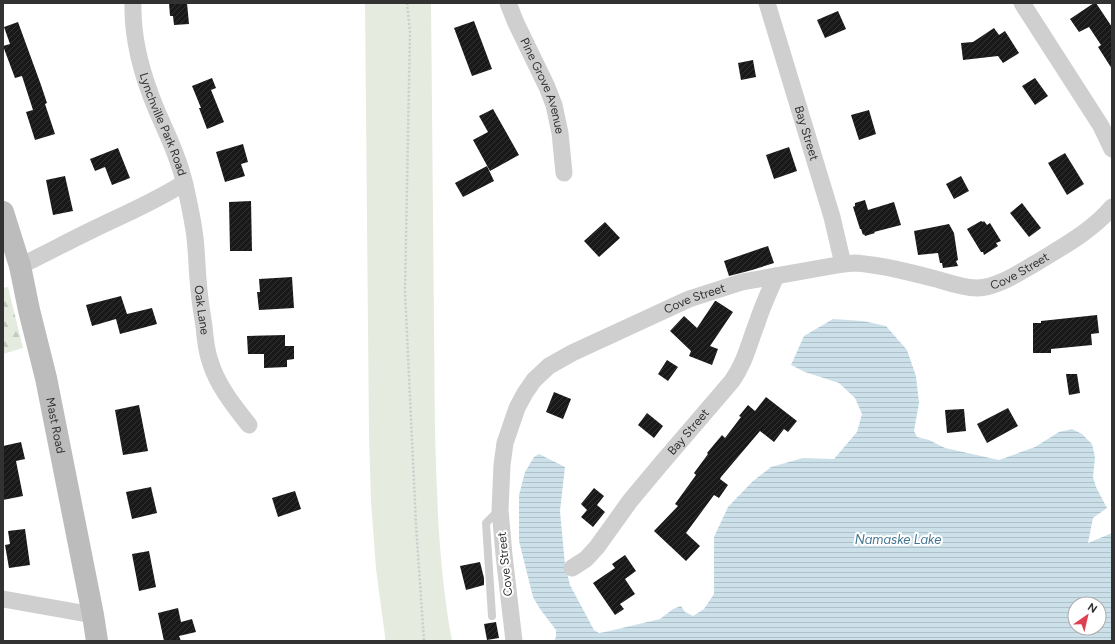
<svg xmlns="http://www.w3.org/2000/svg" width="1115" height="644" font-family="Figtree,sans-serif">
  <style>
    .forest { fill: url(#forest-firs) }
    .green { fill: #e5ebde }
    .water { fill: url(#water-rules); fill-rule: evenodd }
    .building { fill: url(#building-hatch) }
    .lines { fill: none; stroke-linecap: round; stroke-linejoin: round }
    .path { stroke: #ccc; stroke-width: 2.5; stroke-dasharray: 2 2; stroke-linecap: butt }
    .service { stroke: #cfcfcf; stroke-width: 8 }
    .minor { stroke: #cfcfcf; stroke-width: 17 }
    .secondary { stroke: #bcbcbc; stroke-width: 22 }
    .labels { text-anchor: middle; stroke-width: 4; stroke-linejoin: round; paint-order: stroke }
    .street-label { font-size: 12px; fill: #323232; stroke: #fff }
    .water-label { font-size: 13px; font-style: italic; fill: #437591; stroke: #fff }
  </style>
  <defs>
    <pattern id="forest-firs" width="22" height="20" patternUnits="userSpaceOnUse"><rect width="22" height="20" fill="#e5ebde"/><path d="M5 1l3.5 6h-7zM16 11l3.5 6h-7z" fill="#c5cabf"/></pattern>
    <pattern id="water-rules" width="6" height="5" patternUnits="userSpaceOnUse"><rect width="6" height="5" fill="#cce0ea"/><path d="M0 2.5h6" fill="none" stroke="#b0c1c9"/></pattern>
    <pattern id="building-hatch" width="6" height="6" patternUnits="userSpaceOnUse"><rect width="6" height="6" fill="#191919"/><path d="M-1 1l2-2M0 6l6-6M5 7l2-2" fill="none" stroke="#323232"/></pattern>
  </defs>
  <rect width="100%" height="100%" fill="#fff"/>
  <path class="forest" d="M8,287L23,348L3,354V288Z"/>
  <path class="green" d="M365,3H431L435,433C437,502 439,572 452,641H385V636L376,569L371,501L369,434Z"/>
  <path class="water" d="M833,319L863,321L886,326L907,350L916,376L919,403L914,431L917,437L929,440L945,448L999,460L1035,447L1059,432L1072,429L1082,434L1092,444L1095,457L1093,477L1096,487L1107,508L1093,518L1088,543L1112,533V641H554L556,637V630L540,609L533,597L519,541V495L525,472L534,457L539,454L565,467L560,511L565,565L570,585L594,630L599,633L605,632L660,619L673,609L681,606L685,612L693,616L704,609L714,594V537L728,507L753,481L771,467L803,458L834,459L857,432L862,414L855,398L839,383L805,372L791,365L804,336ZM1075,604H1099V628H1075Z"/>
  <g class="building">
    <path d="M169,3H187L189,24L174,25L173,16H170Z"/>
    <path d="M1094,3H1096L1112,27V69L1098,47L1101,45L1089,27L1079,32L1070,19Z"/>
    <path d="M838,11L846,29L825,38L817,20Z"/>
    <path d="M474,21L492,69L472,76L454,28Z"/>
    <path d="M18,22L41,85L47,103L45,104L55,134L35,140L26,112L33,110L22,76L15,78L3,46L10,44L4,27Z"/>
    <path d="M994,28L999,35L1005,31L1019,53L1003,63L998,56L963,60L961,43L973,42Z"/>
    <path d="M753,60L756,77L741,80L738,63Z"/>
    <path d="M212,78L216,88L211,90L224,122L207,129L199,108H201L192,86Z"/>
    <path d="M1035,78L1048,96L1035,105L1022,86Z"/>
    <path d="M493,109L519,155L490,171L473,140L488,132L479,116Z"/>
    <path d="M869,110L876,134L859,140L851,115Z"/>
    <path d="M243,144L248,162L241,164L245,176L225,182L216,152Z"/>
    <path d="M789,147L797,171L774,179L766,155Z"/>
    <path d="M118,148L130,178L112,185L105,167L95,171L90,159Z"/>
    <path d="M1065,153L1084,184L1067,195L1048,163Z"/>
    <path d="M487,166L494,181L463,197L455,183Z"/>
    <path d="M65,176L73,211L53,215L46,180Z"/>
    <path d="M961,176L969,191L954,199L946,184Z"/>
    <path d="M865,200L868,210L894,202L901,225L874,232L875,233L865,236L864,234L863,235L861,229H860L853,207L855,206V203Z"/>
    <path d="M251,201L252,251H230L229,202Z"/>
    <path d="M1022,203L1041,228L1029,237L1010,213Z"/>
    <path d="M981,221L983,222L984,221L987,225L990,223L1001,241L996,243L998,246L984,255L983,252H981L967,229Z"/>
    <path d="M605,222L620,238L599,257L584,241Z"/>
    <path d="M949,224L954,233L958,260L956,261L958,266L943,268L942,263H940L938,253L918,255L914,231Z"/>
    <path d="M768,246L774,263L752,270L729,276L724,261Z"/>
    <path d="M292,277L294,308L259,310L257,292H260L259,279Z"/>
    <path d="M121,296L127,314L152,308L157,324L120,334L116,319L92,326L86,305Z"/>
    <path d="M715,301H716L733,312L710,346L718,349L712,365L689,356L691,351L670,331L684,316L697,328Z"/>
    <path d="M1097,315L1099,333L1091,334L1092,345L1051,349V353H1033V323H1041V321Z"/>
    <path d="M285,335V346H294V359L287,360V367L264,368V354H248L247,336Z"/>
    <path d="M667,360L678,367L668,381L658,374Z"/>
    <path d="M1066,374H1077L1080,393L1069,395Z"/>
    <path d="M554,392L571,399L563,419L546,412Z"/>
    <path d="M766,397L797,421L788,432L784,429L774,442L760,431L721,477L720,479L728,485L719,498L714,495L686,533L700,546L686,561L654,531L678,506L675,504L696,475L694,473L708,454L707,453L722,435L725,438L741,417L739,416L748,405L755,411Z"/>
    <path d="M139,405L148,451L123,455L115,410Z"/>
    <path d="M1008,408L1018,426L987,443L977,424Z"/>
    <path d="M964,409L966,431L947,433L945,410Z"/>
    <path d="M647,413L663,426L654,438L638,425Z"/>
    <path d="M21,442L25,459L16,461L23,496L3,500V446Z"/>
    <path d="M151,487L157,513L132,519L126,492Z"/>
    <path d="M594,488L604,496L597,505L605,512L593,527L581,517L587,510L581,504Z"/>
    <path d="M295,491L301,509L278,517L272,498Z"/>
    <path d="M25,529L30,565L9,568L5,545L10,544L8,531Z"/>
    <path d="M149,551L156,587L139,591L132,554Z"/>
    <path d="M625,555L636,571L625,579L635,594L620,604L624,609L615,615L593,583L615,568L612,564Z"/>
    <path d="M480,562L484,578V585L466,590L460,566Z"/>
    <path d="M178,608L181,622L192,619L196,632L179,636L181,641H164L158,613Z"/>
    <path d="M496,622L499,638L487,640L484,624Z"/>
  </g>
  <g class="lines">
    <path class="path" d="M407,3L410,32L405,291L416,525L424,641"/>
    <path class="service" d="M492,616L486,523L499,510"/>
    <g class="minor">
      <path id="s1" d="M133,3C132,40 143,78 157,111C168,136 179,159 185,185C189,203 193,220 195,238C197,255 197,273 199,290C200,302 202,314 204,326C205,338 206,350 210,361C217,385 234,406 249,425"/>
      <path id="s2" d="M508,3L516,23L547,87L554,105L560,133L564,173"/>
      <path id="s3" d="M767,3L832,217L843,264"/>
      <path d="M1022,3L1101,126L1112,149"/>
      <path d="M20,266C45,254 69,241 94,229C125,214 156,201 184,183"/>
      <path id="s4" d="M572,568L586,559L597,547L630,501L660,465L732,381C745,363 749,343 757,323C762,307 769,292 776,276"/>
      <path d="M3,599L93,615"/>
      <path id="s5" d="M514,641L504,555L500,510L502,465L505,443L517,408L525,393L534,380L549,366L572,353L689,299L742,282L843,264L855,263C882,265 909,272 936,279C949,283 963,288 977,288C997,288 1020,272 1036,263C1062,247 1092,231 1112,207"/>
    </g>
    <path class="secondary" id="s6" d="M3,212L20,266L29,310L46,378L93,615L97,641"/>
  </g>
  <g class="labels">
    <g class="street-label">
      <text dy="4" stroke="none"><textPath href="#s2" startOffset="90">Pine Grove Avenue</textPath></text>
      <text dy="4" stroke="none"><textPath href="#s1" startOffset="126">Lynchville Park Road</textPath></text>
      <text dy="4" stroke="none"><textPath href="#s3" startOffset="136">Bay Street</textPath></text>
      <text dy="4" stroke="none"><textPath href="#s5" startOffset="786">Cove Street</textPath></text>
      <text dy="4" stroke="none"><textPath href="#s5" startOffset="450">Cove Street</textPath></text>
      <text dy="4" stroke="none"><textPath href="#s1" startOffset="317">Oak Lane</textPath></text>
      <text dy="4" stroke="none"><textPath href="#s6" startOffset="220">Mast Road</textPath></text>
      <text dy="4" stroke="none"><textPath href="#s4" startOffset="180">Bay Street</textPath></text>
      <text transform="translate(505 564) rotate(-96)" y="4">Cove Street</text>
    </g>
    <g class="water-label">
      <text x="898" y="544">Namaske Lake</text>
    </g>
  </g>
  <rect width="1115" height="644" fill="none" stroke="#323232" stroke-width="8"/>
  <g transform="translate(1087 616) rotate(34)"><circle r="19" fill="#ffffff" stroke="#adadad"/>
  <path d="M0-3L7 15L0 10L-7 15Z" fill="#dd4050"/>
  <text y="-6" font-size="11" font-weight="bold" text-anchor="middle" fill="#323232">N</text>
  </g>
</svg>
